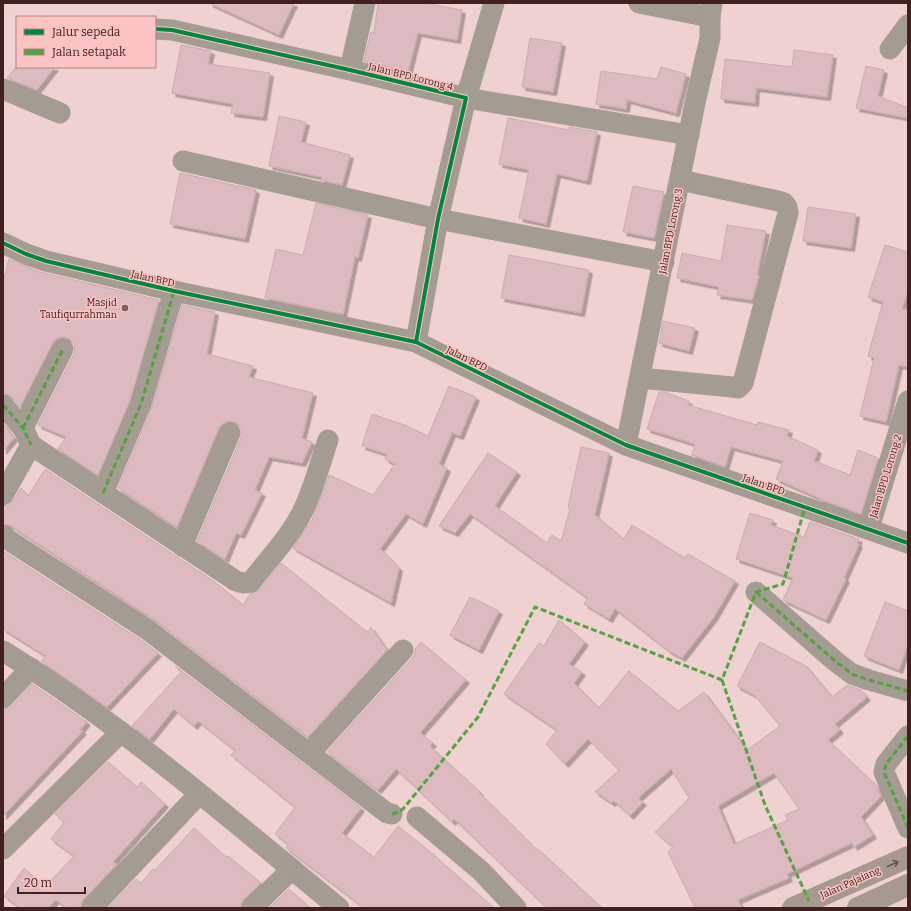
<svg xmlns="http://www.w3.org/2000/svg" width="911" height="911" font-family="Bitter,serif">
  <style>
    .building { fill: #dcbac0; stroke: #c8acb0; fill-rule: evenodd; filter: url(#shadow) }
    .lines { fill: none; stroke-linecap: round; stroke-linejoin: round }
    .minor { stroke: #a49b92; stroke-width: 21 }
    .secondary { stroke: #a7998f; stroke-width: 22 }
    .quiet { stroke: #55a241; stroke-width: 3; stroke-dasharray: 6 3; stroke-linecap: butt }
    .cycleway-casing { stroke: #fbc4c3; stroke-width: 6 }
    .cycleway { stroke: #00873e; stroke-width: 4 }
    .oneway { stroke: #6a504c }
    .poi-dot { fill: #7e5e5e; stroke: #fbc4c3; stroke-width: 1.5 }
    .labels { text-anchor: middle; stroke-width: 3; stroke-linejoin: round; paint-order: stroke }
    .street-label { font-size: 10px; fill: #422020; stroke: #fbc4c3 }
    .poi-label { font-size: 10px; fill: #422020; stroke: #fbc4c3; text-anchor: end }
  </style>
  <defs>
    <filter id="shadow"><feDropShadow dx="3.5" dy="3.5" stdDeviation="0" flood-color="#0004"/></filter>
  </defs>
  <rect width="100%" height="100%" fill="#eed1d0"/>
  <g class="building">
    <path d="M209,3H294L279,35Z"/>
    <path d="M378,3H424L462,10L457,40L418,33L408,72L364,61L371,32L374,33Z"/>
    <path d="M530,38L562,43L553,92L522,87Z"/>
    <path d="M181,45L211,51L208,64L270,73L263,117L231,113L233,104L172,93Z"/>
    <path d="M794,50L833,55L827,97L756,88L755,103L721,99L725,59L792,67Z"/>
    <path d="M866,66L884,70L878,96L908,108V118L856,108Z"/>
    <path d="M16,67H55L37,90L7,78Z"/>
    <path d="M661,67L686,74L676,113L627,100L626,109L596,104L601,71L657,79Z"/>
    <path d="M279,116L306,122L301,142L350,155L342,185L321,180L322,177L269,166Z"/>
    <path d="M508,118L569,130V127L597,132L587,181L557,174L546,224L519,218L529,170L499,164Z"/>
    <path d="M180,173L256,190L245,239L170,224Z"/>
    <path d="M633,186L664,192L654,238L623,232Z"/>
    <path d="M316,203L368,215L358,258L355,257L343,314L265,298L276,249L303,255Z"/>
    <path d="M808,207L856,214L851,248L803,241Z"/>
    <path d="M727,225L766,231L757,275L759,276L752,300L717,295L719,287L677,278L682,253L721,261Z"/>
    <path d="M885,245L908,252V290L902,309L908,310V367L899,365L886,422L860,416L874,358L868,356L883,302L868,297Z"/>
    <path d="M509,255L589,270L581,313L501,298Z"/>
    <path d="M9,259L40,272L159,300L130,400L98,475L58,449L66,437L38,425L74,354L75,348L73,343L69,339L62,337L56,339L52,344L20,407L12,397L7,394L3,393V282Z"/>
    <path d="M182,305L215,312L207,354L253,366L249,377L313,393L302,438L312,442L302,463L269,457L255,490L262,493L241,535L236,533L225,559L197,541L241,438L242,431L240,426L235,422L228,421L222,424L219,428L177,527L118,488L152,407Z"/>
    <path d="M663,321L695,328L689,351L659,343Z"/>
    <path d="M449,386L476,397L460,436L452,433L439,464L447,468L423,524L406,514L380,549L387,555L399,568L391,603L293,548L312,520L329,475L373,495L395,464L385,459L387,454L362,446L372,414L407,426L428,436Z"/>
    <path d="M659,392H665L689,401L688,405L757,425L758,422L789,430L787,436L818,450L814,461L850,475L858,450L878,458L861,514L819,499V498L776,479L783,461L731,447L725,467L692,455L695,444L647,429Z"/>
    <path d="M3,423L14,438L3,451Z"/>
    <path d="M581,447L609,453L595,515L624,539L632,525L685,558L688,554L735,581L714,617L682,658L669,651L615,609L609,619L584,604L588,598L470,514L455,533L439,526L488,453L517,472L495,506L547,543L552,535L561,541L570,509L568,507Z"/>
    <path d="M45,469L215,582L243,605L250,594L260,589L281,563L367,632L371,627L387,650L308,737L155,620L11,526L3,523V507L9,505L13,501L21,488L28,496Z"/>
    <path d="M750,513L773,520L771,525L804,537L810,522L859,539L857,543L859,544L844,578L846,579L826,620L783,600L793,578L736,559Z"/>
    <path d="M3,551L141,640L158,653L107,707L41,661L46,656L3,629Z"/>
    <path d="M470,597L499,611L479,650L450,635Z"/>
    <path d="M885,602L908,611V644L899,670L864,656Z"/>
    <path d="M559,620L585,642L569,664L582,672L574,683L599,708L629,671L678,711L704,692L747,750L780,726L754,695L737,686L760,642L806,666L832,697L847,685L861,690L867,697L835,724L840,730L828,740L877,786L881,796L861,817L873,835L854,847L852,843L787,874L789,878L738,900L742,908H695L668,852L673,847L655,832L689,798L671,769L638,798L643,802L630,816L614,801L612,803L595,792L619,770L588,739L565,764L546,744L557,730L504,694L539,643L544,646ZM774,773L799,809L785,815L788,820L734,844L718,806Z"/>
    <path d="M421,642L466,680L420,733L433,743L430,746L480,792L479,793L504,817L537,850L538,849L602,908H547L454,819L452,822L396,769L378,790L327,752L412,658L415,653V649Z"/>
    <path d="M175,666L361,808L342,833L374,857L398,826L428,850L494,908H362L354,900L286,848L288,844L275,834L295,807L231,755L235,750L198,721L194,726L174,709L150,739L132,726L181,672Z"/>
    <path d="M32,684L87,722L80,730L83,731L3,816V710L7,709L12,706Z"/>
    <path d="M108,762L137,787L141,782L165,804L113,862L117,864L83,900L80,908H67L56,900L48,908H20L4,896L24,868L45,887L74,856L51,839L64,822L55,814Z"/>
    <path d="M194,828L227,858L228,856L261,883L244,899L241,904L240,908H108L136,879L141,883L153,869L155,870Z"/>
    <path d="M289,889L310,908H269Z"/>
  </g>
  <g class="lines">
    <g class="minor">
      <path d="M494,3L466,98L689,135"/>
      <path d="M639,3L710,17"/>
      <path d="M155,29L172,30L350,70L466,98L438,219L416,342"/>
      <path d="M890,49L908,25"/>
      <path d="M351,65L365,3"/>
      <path d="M3,89L60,113"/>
      <path d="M183,161L438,219L664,262"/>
      <path d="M3,243L26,254L46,261L174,291L416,342L626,445L908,543"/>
      <path d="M640,378L732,387L738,388L743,383L788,213L787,207L784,203L778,201L680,180"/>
      <path d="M3,405L23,428L31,445L236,581L243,583L251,582C270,557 294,533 306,504C315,483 321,461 328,440"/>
      <path d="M23,428L63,349"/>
      <path d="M626,445L695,103L710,38V17L712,3"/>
      <path d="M103,493L141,404L174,291"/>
      <path d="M3,495L31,445"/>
      <path d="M869,528L908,401"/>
      <path d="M3,535L7,539L148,630L387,813L392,814"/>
      <path d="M182,546L230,433"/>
      <path d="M756,592L835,661L852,674L869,680L908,691"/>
      <path d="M3,651C123,725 230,819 339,908"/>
      <path d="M3,698L31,668"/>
      <path d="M908,736L886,764L884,772L908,828"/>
      <path d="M310,753L403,650"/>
      <path d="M417,817L481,871L516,908"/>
      <path d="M3,849L121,732"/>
      <path d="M92,908L199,794"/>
      <path d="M252,908L292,869"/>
    </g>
    <g class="secondary">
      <path d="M793,908L908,857"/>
      <path d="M858,908L908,885"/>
    </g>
    <g class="quiet">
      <path d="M3,405L23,428L31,445"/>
      <path d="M23,428L63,349"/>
      <path d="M103,493L141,404L174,291"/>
      <path d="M756,592L835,661L852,674L869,680L908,691"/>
      <path d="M722,680L765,805L809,901"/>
      <path d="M908,736L886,764L884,772L908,828"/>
      <path d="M392,814L396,813L403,809L478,717L535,607L722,680L756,592L783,584L805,507"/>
    </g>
    <g class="cycleway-casing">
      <g id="cycleway">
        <path d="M155,29L172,30L350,70L466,98L438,219L416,342"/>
        <path d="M3,243L26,254L46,261L174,291L416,342L626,445L908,543"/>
      </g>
    </g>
    <use href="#cycleway" class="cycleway"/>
  </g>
  <defs><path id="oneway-shaft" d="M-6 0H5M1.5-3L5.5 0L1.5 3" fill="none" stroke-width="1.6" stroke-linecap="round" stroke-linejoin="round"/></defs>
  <use class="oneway" href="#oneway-shaft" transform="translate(893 864) rotate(-24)"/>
  <circle class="poi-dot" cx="125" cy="308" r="4"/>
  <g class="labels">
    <g class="street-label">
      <text transform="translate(411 76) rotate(14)" y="4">Jalan BPD Lorong 4</text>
      <text transform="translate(670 231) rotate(-79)" y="4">Jalan BPD Lorong 3</text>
      <text transform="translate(153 278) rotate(13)" y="4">Jalan BPD</text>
      <text transform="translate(467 358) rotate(26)" y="4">Jalan BPD</text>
      <text transform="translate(885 476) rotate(-73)" y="4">Jalan BPD Lorong 2</text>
      <text transform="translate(764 484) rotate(19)" y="4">Jalan BPD</text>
      <text transform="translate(850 882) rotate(-24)" y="4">Jalan Pajaiang</text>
    </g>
    <g class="poi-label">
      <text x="117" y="306">Masjid<tspan x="117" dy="12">Taufiqurrahman</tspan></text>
    </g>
  </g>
  <rect width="911" height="911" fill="none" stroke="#422020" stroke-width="8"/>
  <rect x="16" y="16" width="140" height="52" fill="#fbc4c3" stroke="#b18282"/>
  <rect x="24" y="29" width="20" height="6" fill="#00873e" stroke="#b18282"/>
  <text x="52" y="36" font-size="12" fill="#422020">Jalur sepeda</text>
  <rect x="24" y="49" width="20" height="6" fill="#55a241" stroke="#b18282"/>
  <text x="52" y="56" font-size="12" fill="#422020">Jalan setapak</text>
  <path d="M18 887v6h67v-6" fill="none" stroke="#422020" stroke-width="2"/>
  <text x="24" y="887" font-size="12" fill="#422020" stroke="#fbc4c3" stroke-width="3" paint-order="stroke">20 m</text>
</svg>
